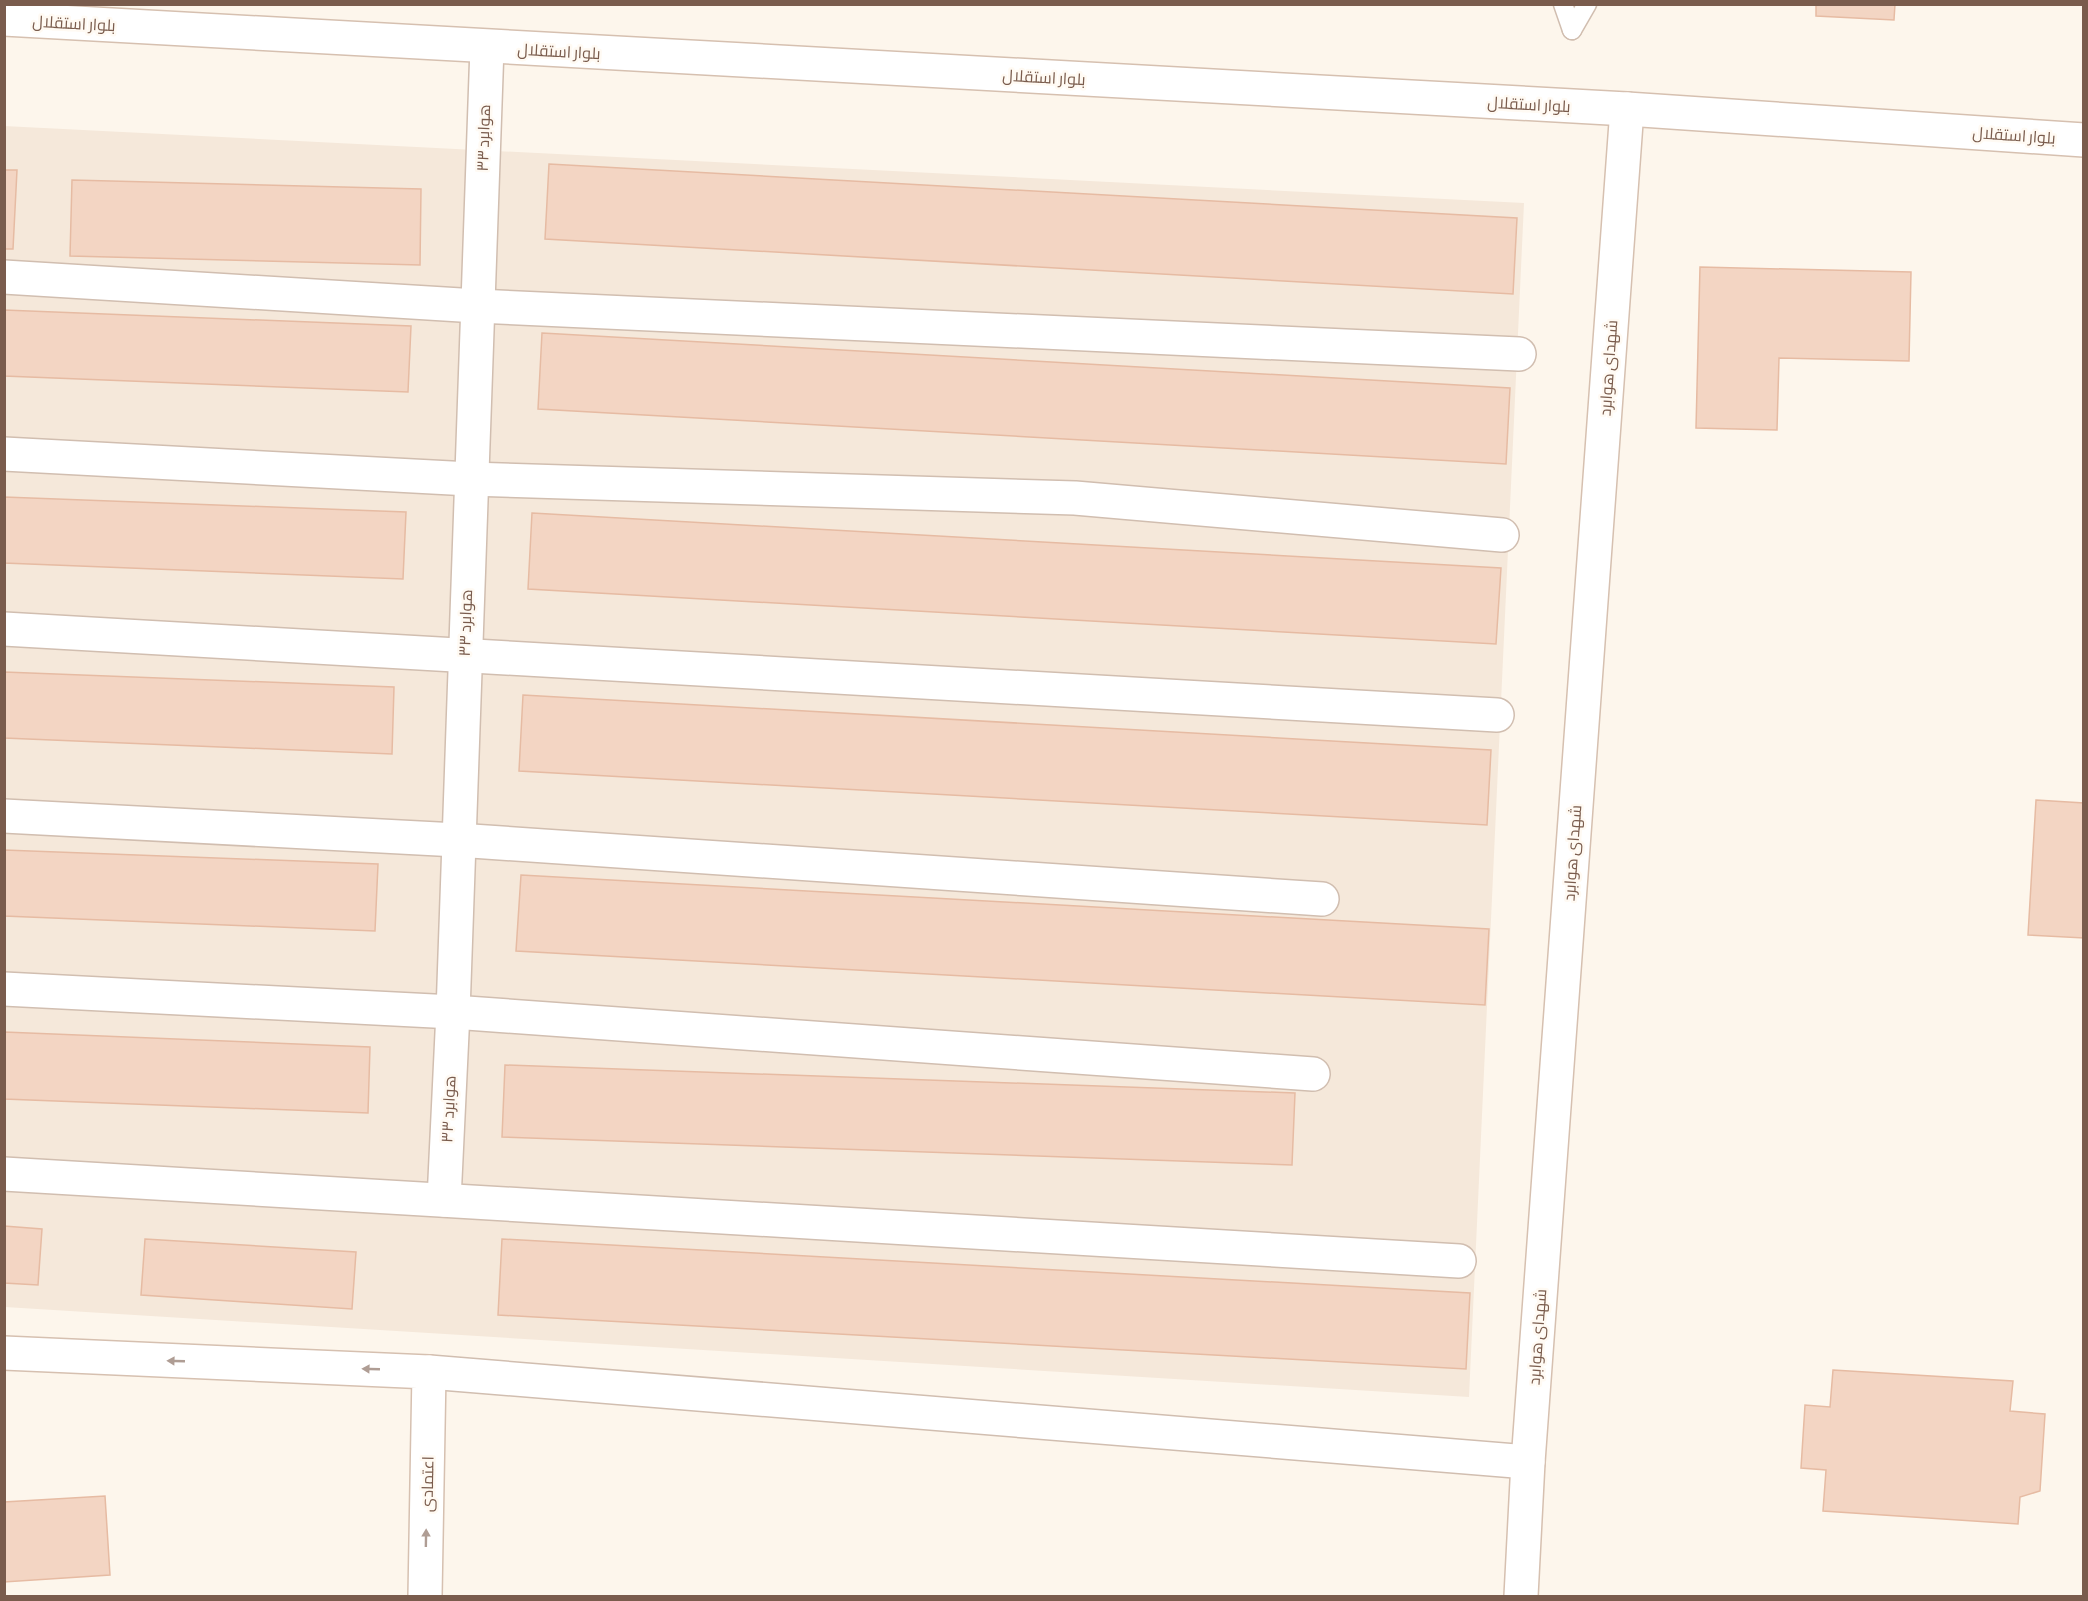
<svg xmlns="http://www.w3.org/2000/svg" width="2088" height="1601" font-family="'Sofia Sans Condensed',Cairo,sans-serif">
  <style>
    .residential { fill: #f5e8da }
    .building { fill: #f3d5c3; stroke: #e6bba3; stroke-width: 1.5 }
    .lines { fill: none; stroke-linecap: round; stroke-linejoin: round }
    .lane-casing { stroke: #d1beb0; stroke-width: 21 }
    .street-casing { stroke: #d1beb0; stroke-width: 36 }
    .secondary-casing { stroke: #d6c0b0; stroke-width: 36 }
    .lane { stroke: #fff; stroke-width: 18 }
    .street { stroke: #fff; stroke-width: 33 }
    .secondary { stroke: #fff; stroke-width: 33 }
    .oneway { fill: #af9d94 }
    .labels { text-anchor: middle; stroke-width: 5; stroke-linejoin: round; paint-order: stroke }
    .street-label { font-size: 16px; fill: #7a5c4d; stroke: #fffaf3 }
  </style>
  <rect width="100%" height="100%" fill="#fdf6ec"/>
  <path class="residential" d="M4,126L1524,203L1469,1397L5,1307Z"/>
  <g class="building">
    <path d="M1816,4H1895L1894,20L1816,16Z"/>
    <path d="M549,164L1517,218L1513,294L545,239Z"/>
    <path d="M4,170H17L13,249H4Z"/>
    <path d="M72,180L421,189L420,265L70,256Z"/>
    <path d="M1700,267L1911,272L1909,361L1779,358L1777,430L1696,428Z"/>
    <path d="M4,310L411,326L408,392L4,376Z"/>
    <path d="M542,333L1510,388L1506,464L538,409Z"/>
    <path d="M4,497L406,512L403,579L4,563Z"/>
    <path d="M532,513L1501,568L1496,644L528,589Z"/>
    <path d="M4,672L394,687L392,754L4,738Z"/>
    <path d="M523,695L1491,750L1487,825L519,771Z"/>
    <path d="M2036,800L2084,803V938L2028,935Z"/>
    <path d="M4,850L378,864L375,931L4,916Z"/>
    <path d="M521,875L1489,929L1485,1005L516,951Z"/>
    <path d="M4,1032L370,1047L368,1113L4,1099Z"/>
    <path d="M505,1065L1295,1093L1292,1165L502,1137Z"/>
    <path d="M4,1226L42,1229L38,1285L4,1283Z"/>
    <path d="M145,1239L356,1252L352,1309L141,1295Z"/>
    <path d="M502,1239L1470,1293L1466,1369L498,1315Z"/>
    <path d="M1833,1370L2013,1381L2010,1411L2045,1414L2040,1491L2020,1497L2018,1524L1823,1511L1826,1470L1801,1468L1805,1405L1830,1407Z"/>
    <path d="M105,1496L110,1575L4,1582V1502Z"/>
  </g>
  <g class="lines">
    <g class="lane-casing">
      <g id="lane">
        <path d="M1563,4L1572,30"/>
        <path d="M1572,30L1587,4"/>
      </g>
    </g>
    <g class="street-casing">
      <g id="street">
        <path d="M4,277L477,306L1519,354"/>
        <path d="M4,454L470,479L1075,498L1502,535"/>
        <path d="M4,629L1497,715"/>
        <path d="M4,816L457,840L1322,899"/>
        <path d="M4,989L453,1012L1313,1074"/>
        <path d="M4,1174L1459,1261"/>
        <path d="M444,1200L453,1012L487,47"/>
        <path d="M429,1372L1528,1462"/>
      </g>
    </g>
    <g class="secondary-casing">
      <g id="secondary">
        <path d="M4,19L1627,109L2084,140"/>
        <path d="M4,1353L429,1372L425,1596"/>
        <path d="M1521,1596L1528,1462L1627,109"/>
      </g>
    </g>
    <use href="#lane" class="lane"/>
    <use href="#street" class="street"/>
    <use href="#secondary" class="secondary"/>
  </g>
  <defs><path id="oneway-solid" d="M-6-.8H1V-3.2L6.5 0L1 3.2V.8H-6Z" transform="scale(1.5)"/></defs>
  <g class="oneway">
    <use href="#oneway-solid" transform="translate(176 1361) rotate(-178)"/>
    <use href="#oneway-solid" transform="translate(371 1369) rotate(-178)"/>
    <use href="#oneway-solid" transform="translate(426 1538) rotate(-89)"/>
  </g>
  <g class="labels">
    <g class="street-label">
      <text transform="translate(74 23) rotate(3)" y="6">بلوار استقلال</text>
      <text transform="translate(559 51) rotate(3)" y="6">بلوار استقلال</text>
      <text transform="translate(1044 77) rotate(3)" y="6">بلوار استقلال</text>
      <text transform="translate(1529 104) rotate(3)" y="6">بلوار استقلال</text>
      <text transform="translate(2014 135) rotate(4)" y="6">بلوار استقلال</text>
      <text transform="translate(483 138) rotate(-88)" y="6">۳۳ هوابرد</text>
      <text transform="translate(1608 368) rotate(-86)" y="6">شهدای هوابرد</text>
      <text transform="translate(465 623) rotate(-88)" y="6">۳۳ هوابرد</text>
      <text transform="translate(1572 853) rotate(-86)" y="6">شهدای هوابرد</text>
      <text transform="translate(448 1109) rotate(-87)" y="6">۳۳ هوابرد</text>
      <text transform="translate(1537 1337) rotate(-86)" y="6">شهدای هوابرد</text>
      <text transform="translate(427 1484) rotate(-89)" y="6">اعتمادی</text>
    </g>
  </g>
  <rect width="2088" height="1601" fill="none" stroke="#7a5c4d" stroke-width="12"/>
</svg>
